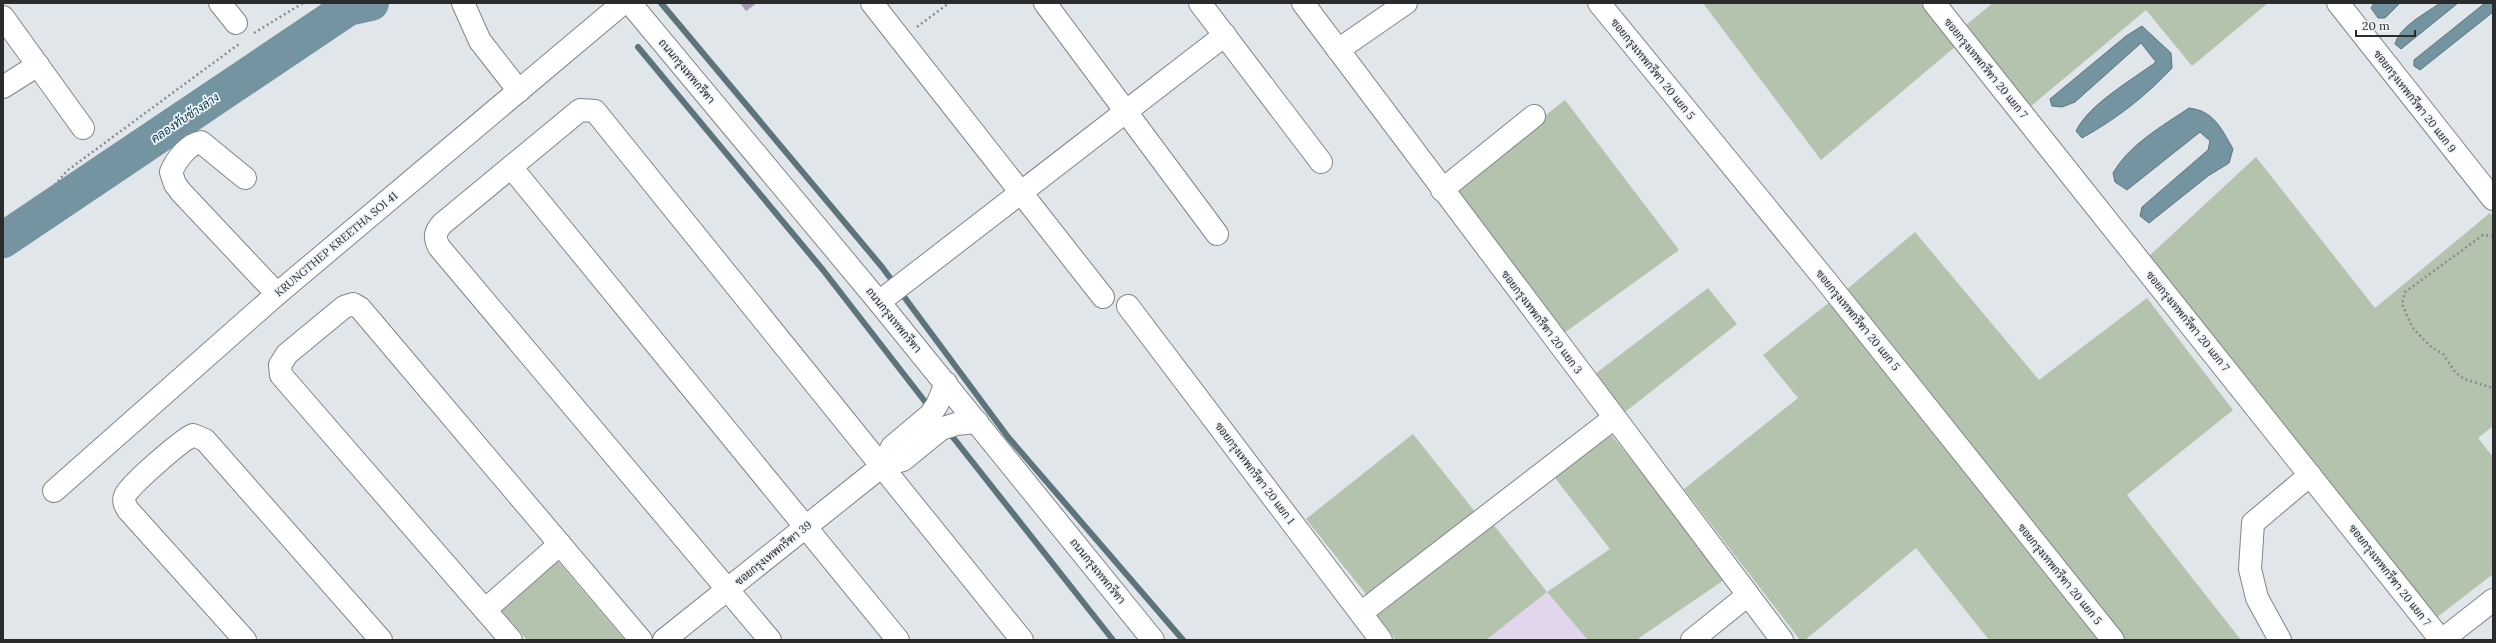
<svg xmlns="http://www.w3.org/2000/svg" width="2496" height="643" font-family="Lora,Sarabun,serif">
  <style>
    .industrial { fill: #e1d6eb }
    .green { fill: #b4c3ad }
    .water { fill: #7394a0; stroke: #5d747d }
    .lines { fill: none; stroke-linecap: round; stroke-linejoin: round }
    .stream { stroke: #5d747d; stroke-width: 6 }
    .river { stroke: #7394a0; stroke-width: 36 }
    .minor-casing { stroke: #818589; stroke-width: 24 }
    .major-casing { stroke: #818589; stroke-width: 24 }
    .path { stroke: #888c8e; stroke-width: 2.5; stroke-dasharray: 2 3; stroke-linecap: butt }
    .minor { stroke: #fff; stroke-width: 22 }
    .major { stroke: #fff; stroke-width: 22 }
    .wall { fill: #ab9db4 }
    .labels { text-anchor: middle; stroke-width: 3.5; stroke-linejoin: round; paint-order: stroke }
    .street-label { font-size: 11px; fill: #292b2c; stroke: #eef3f8 }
    .water-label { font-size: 12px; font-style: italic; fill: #003443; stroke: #eef3f8 }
  </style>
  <rect width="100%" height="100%" fill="#e1e6ea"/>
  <path class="industrial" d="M1547,592L1588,640H1486Z"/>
  <g class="green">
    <path d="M1703,3H1922L1956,46L1821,160Z"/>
    <path d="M1993,3H2268L2192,66L2146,10L2031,106L1966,25Z"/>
    <path d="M1565,100L1679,250L1560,336L1449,191Z"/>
    <path d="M2256,157L2375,308L2490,213L2493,217V426L2478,438L2493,457V574L2436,618L2148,257Z"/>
    <path d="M1915,232L2039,380L2147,298L2233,410L2127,495L2241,640H2122L1846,290Z"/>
    <path d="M1708,288L1737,324L1620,416L1591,377Z"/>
    <path d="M1831,301L2102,640H1989L1916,548L1805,640H1800L1684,489L1798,398L1763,355Z"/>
    <path d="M1609,432L1727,578L1636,640H1588L1547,592L1486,640H1396L1374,611L1493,524L1547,592L1610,549L1552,474Z"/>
    <path d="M1413,434L1476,513L1369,598L1306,519Z"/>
    <path d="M556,559L625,640H527L499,608Z"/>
  </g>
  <g class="water">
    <path d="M2374,3H2400L2385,18H2378L2371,8Z"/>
    <path d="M2440,3H2458L2401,49L2395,44C2400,26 2425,14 2440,3Z"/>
    <path d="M2485,3H2493V12L2420,70L2414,66V60Z"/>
    <path d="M2142,26L2171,53L2172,68C2145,97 2116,119 2082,138L2076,131C2089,104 2132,80 2156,62L2141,43L2075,102L2062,107L2052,106L2050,99L2126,36Z"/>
    <path d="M2189,108C2214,111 2221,128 2233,149L2229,163L2208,176L2149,223L2140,216L2142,207L2208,150L2210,141L2200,132L2127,190L2115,182L2113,173C2130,144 2161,127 2189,108Z"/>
  </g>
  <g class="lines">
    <g class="stream">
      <path d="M661,3L882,267L1008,437L1183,640"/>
      <path d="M638,47L823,270L930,408"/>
      <path d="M948,431L1113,640"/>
    </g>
    <path class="river" d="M3,240L348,8L371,3"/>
    <g class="minor-casing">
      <g id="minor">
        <path d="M220,3L236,23"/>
        <path d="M463,3L480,41L519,91"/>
        <path d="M872,3L1103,297"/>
        <path d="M1045,3L1217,234"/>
        <path d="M1200,3L1321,162"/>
        <path d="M1303,3L1782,640"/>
        <path d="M1599,3L1827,282L2113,640"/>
        <path d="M1934,3L2441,640"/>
        <path d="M2338,3L2493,199"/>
        <path d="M3,17L83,128"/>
        <path d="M1338,50L1406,3"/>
        <path d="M3,87L38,65"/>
        <path d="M511,167L898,640"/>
        <path d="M245,178L201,142C188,144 176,160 171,172L175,184L181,192L277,294"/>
        <path d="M1442,190L1534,116"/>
        <path d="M879,302L1225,35"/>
        <path d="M1128,306L1381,640"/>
        <path d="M882,466L903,460L941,429L956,424L977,422"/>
        <path d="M54,491L277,294L623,3"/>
        <path d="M485,610L560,544"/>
        <path d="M1361,613L1614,418"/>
        <path d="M245,640L128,510C125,505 123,502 125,496C128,486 182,440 193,435L205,440L381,640"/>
        <path d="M511,640L281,375L280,365L287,354L344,307L353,304L360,308L641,640"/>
        <path d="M664,640L882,466L892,447L930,415L937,405L946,383"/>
        <path d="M770,640L439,247C434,237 435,232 442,224L580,110L595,111L1022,640"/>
        <path d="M1692,640L1748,595"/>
        <path d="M2280,640L2257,598L2250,569L2253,523L2310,475"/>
        <path d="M2442,640L2493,600"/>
      </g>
    </g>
    <g class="major-casing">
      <path id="major" d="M630,3L879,302L1153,640"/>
    </g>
    <g class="path">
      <path d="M917,27L949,3"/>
      <path d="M254,33L303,3"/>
      <path d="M3,224L43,198L68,170L239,44"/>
      <path d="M2493,236L2483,235L2405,292L2402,304L2412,327L2430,346L2443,354L2455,372L2464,379L2493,388"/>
    </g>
    <use href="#minor" class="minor"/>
    <use href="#major" class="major"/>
  </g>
  <path class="wall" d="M740,3H757L746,11Z"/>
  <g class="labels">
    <g class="street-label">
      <text transform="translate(1986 68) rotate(51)" y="4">ซอยกรุงเทพกรีฑา 20 แยก 7</text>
      <text transform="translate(1653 69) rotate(51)" y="4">ซอยกรุงเทพกรีฑา 20 แยก 5</text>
      <text transform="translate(687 71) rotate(50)" y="4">ถนนกรุงเทพกรีฑา</text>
      <text transform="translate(2415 101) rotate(52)" y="4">ซอยกรุงเทพกรีฑา 20 แยก 9</text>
      <text transform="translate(336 244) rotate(-40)" y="4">KRUNGTHEP KREETHA SOI 41</text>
      <text transform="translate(894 320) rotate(51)" y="4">ถนนกรุงเทพกรีฑา</text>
      <text transform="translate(1858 320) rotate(51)" y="4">ซอยกรุงเทพกรีฑา 20 แยก 5</text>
      <text transform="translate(2188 321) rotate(51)" y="4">ซอยกรุงเทพกรีฑา 20 แยก 7</text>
      <text transform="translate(1542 322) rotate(53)" y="4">ซอยกรุงเทพกรีฑา 20 แยก 3</text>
      <text transform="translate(1255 473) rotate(53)" y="4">ซอยกรุงเทพกรีฑา 20 แยก 1</text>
      <text transform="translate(773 553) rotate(-39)" y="4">ซอยกรุงเทพกรีฑา 39</text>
      <text transform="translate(1098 571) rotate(51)" y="4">ถนนกรุงเทพกรีฑา</text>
      <text transform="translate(2060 574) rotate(51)" y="4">ซอยกรุงเทพกรีฑา 20 แยก 5</text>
      <text transform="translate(2390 575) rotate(52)" y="4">ซอยกรุงเทพกรีฑา 20 แยก 7</text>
    </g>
    <g class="water-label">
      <text transform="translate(185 118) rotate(-34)" y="4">คลองทับช้างล่าง</text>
    </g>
  </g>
  <rect width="2496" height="643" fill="none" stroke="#292b2c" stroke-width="8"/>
  <path d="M2356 30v6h59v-6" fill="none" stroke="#292b2c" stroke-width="2"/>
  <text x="2362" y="30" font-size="12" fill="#292b2c" stroke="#eef3f8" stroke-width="3" paint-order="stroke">20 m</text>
</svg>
